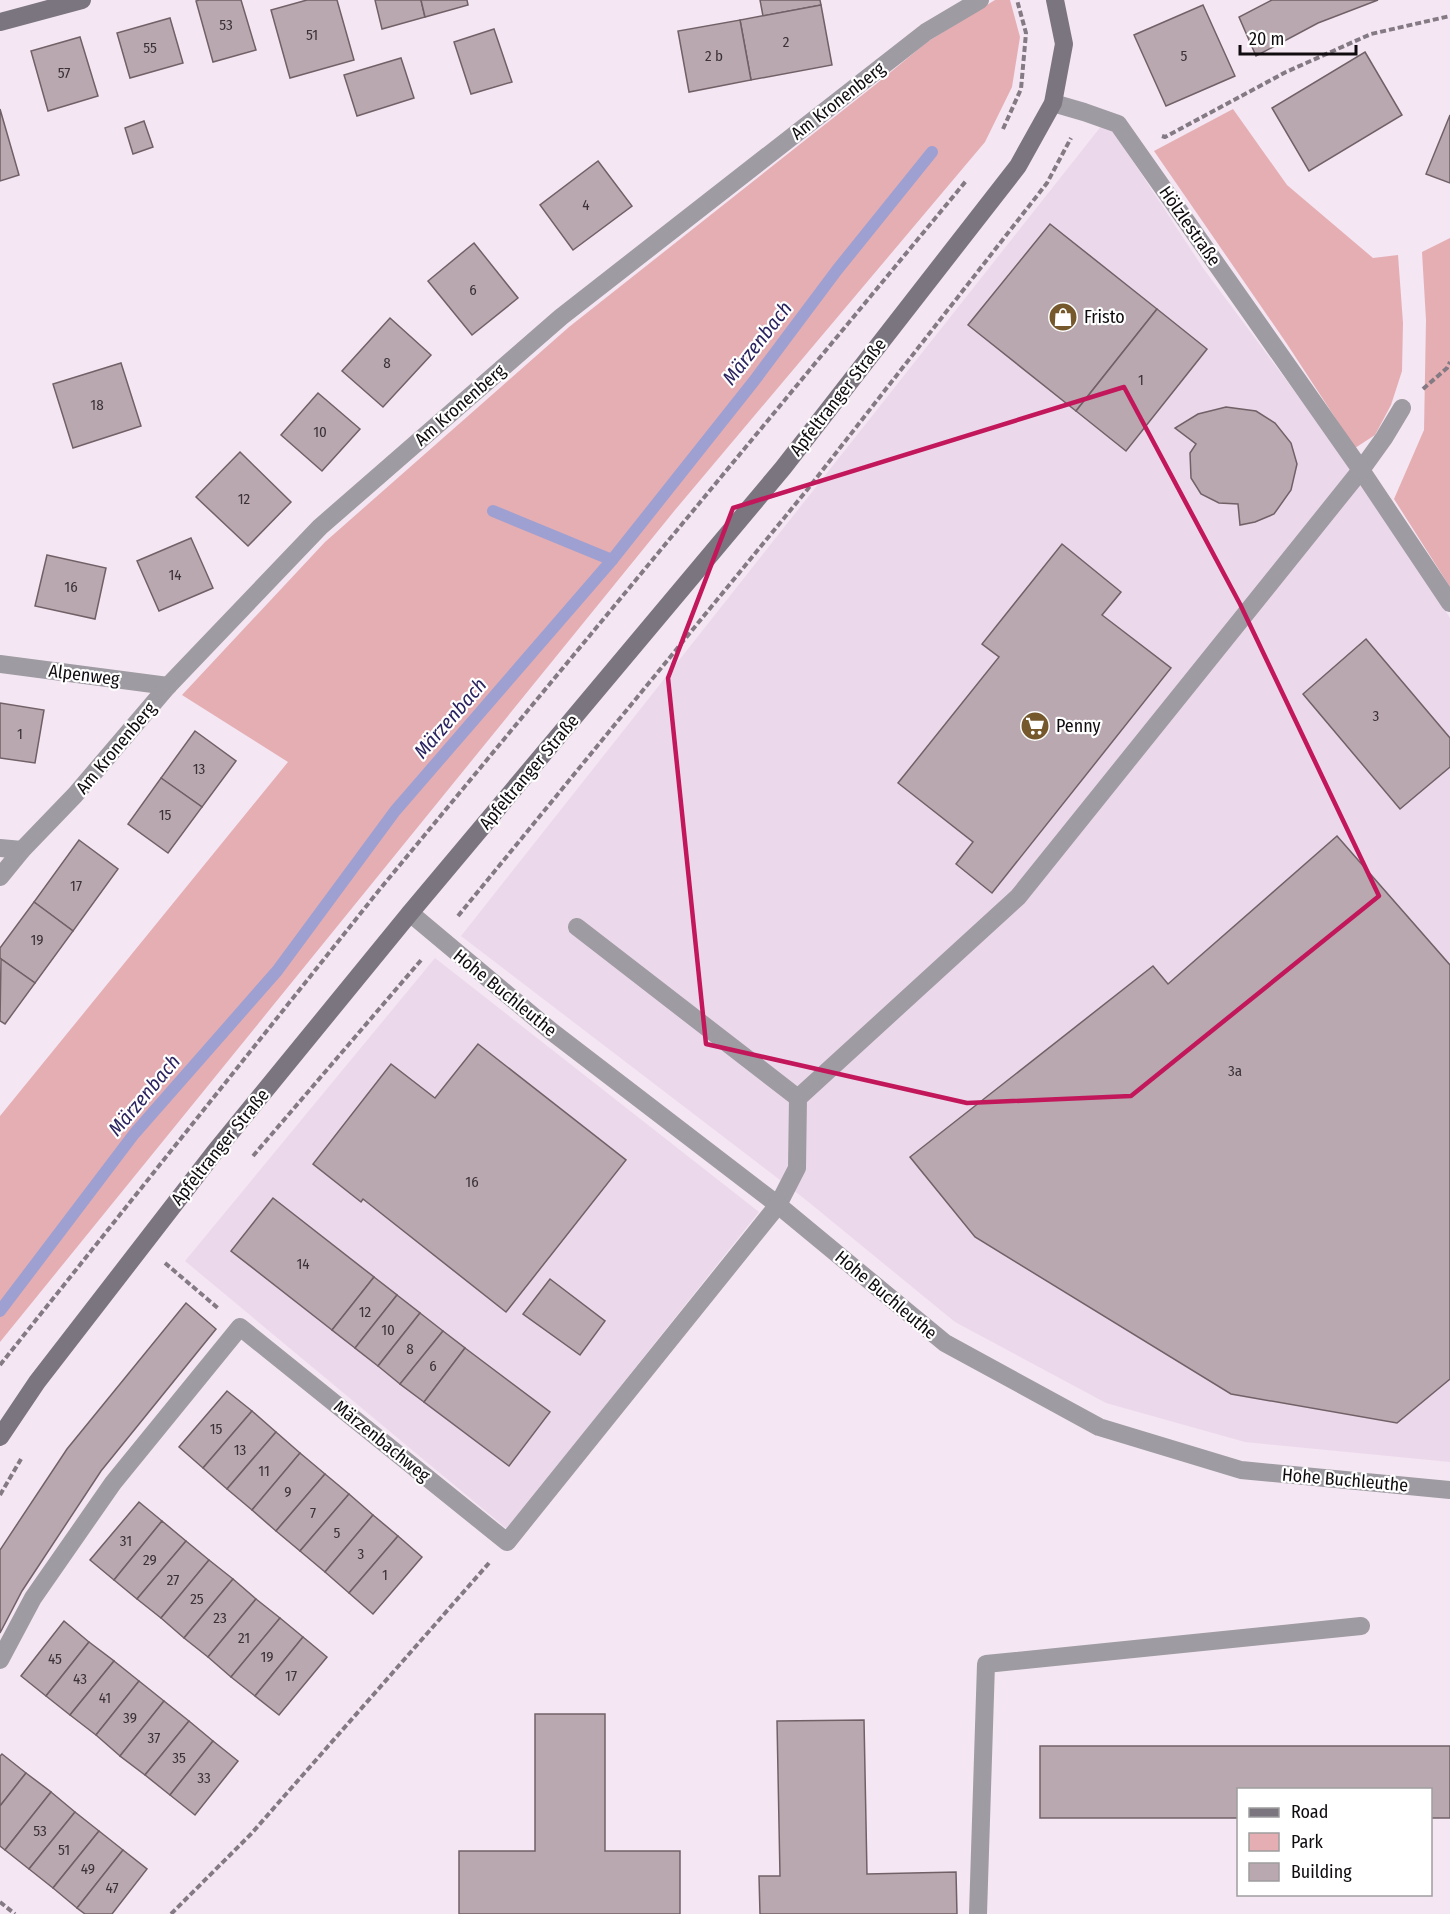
<svg xmlns="http://www.w3.org/2000/svg" width="1450" height="1914" font-family="'Fira Sans Condensed',sans-serif">
  <style>
    .built { fill: #ecd8eb }
    .green { fill: #e5aeb3 }
    .lines { fill: none; stroke-linecap: round; stroke-linejoin: round }
    .stream { stroke: #9fa0d2; stroke-width: 12 }
    .building { fill: #b9a8af; stroke: #716167; stroke-width: 1.5 }
    .path { stroke: #837a83; stroke-width: 4; stroke-dasharray: 6 3; stroke-linecap: butt }
    .lane { stroke: #9e9ba2; stroke-width: 18 }
    .street { stroke: #9e9ba2; stroke-width: 18 }
    .secondary { stroke: #7a757f; stroke-width: 18 }
    .marked { fill: none; stroke: #c2185b; stroke-width: 4.5; stroke-linejoin: round }
    .labels { text-anchor: middle; stroke-width: 4.5; stroke-linejoin: round; paint-order: stroke }
    .number-label { font-size: 15px; fill: #3a3237 }
    .street-label { font-size: 18px; fill: #0f0b0f; stroke: #fff }
    .poi-label { font-size: 18px; fill: #0f0b0f; stroke: #fff; text-anchor: start }
    .water-label { font-size: 20px; font-style: italic; fill: #2b2460; stroke: #fff }
  </style>
  <rect width="100%" height="100%" fill="#f4e6f3"/>
  <g class="built">
    <path d="M1106,120L1203,268L1355,473L1450,618V1462L1245,1442L1106,1403L955,1322L806,1200L461,936Z"/>
    <path d="M435,958L759,1212L507,1529L185,1261Z"/>
  </g>
  <g class="green">
    <path d="M995,0H1010L1020,37L1012,87L985,142L675,510L0,1342V1116L288,762L182,695L325,542L569,327L875,85L927,42Z"/>
    <path d="M1233,109L1287,185L1373,258L1398,255L1403,323L1402,371L1391,405L1375,435L1355,448L1287,344L1154,151Z"/>
    <path d="M1450,238V587L1394,499L1424,430L1426,320L1422,252Z"/>
  </g>
  <g class="lines">
    <g class="stream">
      <path d="M493,511L612,560"/>
      <path d="M0,1311L134,1134L277,971L395,811L612,560L754,381L837,270L932,152"/>
    </g>
  </g>
  <g class="building">
    <path d="M199,0H241L256,50L213,62L196,1Z"/>
    <path d="M307,0H337L354,60L290,78L271,10Z"/>
    <path d="M375,0H421L425,17L382,29Z"/>
    <path d="M421,0H467L468,5L425,17Z"/>
    <path d="M760,0H820L821,5L763,16Z"/>
    <path d="M1272,0H1378L1318,23L1256,56L1239,17Z"/>
    <path d="M821,5L832,65L751,80L740,20Z"/>
    <path d="M1203,5L1235,76L1166,106L1134,35Z"/>
    <path d="M170,18L183,63L130,78L117,33Z"/>
    <path d="M740,20L751,80L689,92L678,31Z"/>
    <path d="M494,29L512,82L471,94L454,42Z"/>
    <path d="M80,37L98,96L48,111L31,51Z"/>
    <path d="M1365,52L1402,115L1309,171L1272,108Z"/>
    <path d="M401,58L414,98L357,116L344,75Z"/>
    <path d="M0,109L19,175L0,181Z"/>
    <path d="M1450,115V183L1426,174Z"/>
    <path d="M144,121L153,147L133,154L125,128Z"/>
    <path d="M598,161L632,206L573,250L540,205Z"/>
    <path d="M1050,224L1157,309L1076,411L968,325Z"/>
    <path d="M474,243L518,298L472,335L428,281Z"/>
    <path d="M1157,309L1207,349L1126,451L1076,411Z"/>
    <path d="M390,318L431,355L383,407L342,371Z"/>
    <path d="M121,363L141,426L73,448L53,384Z"/>
    <path d="M318,393L360,429L322,471L281,435Z"/>
    <path d="M1226,407L1256,411L1275,423L1291,443L1297,464L1291,490L1274,514L1255,522L1240,525L1238,504L1219,503L1201,494L1191,478L1190,453L1196,444L1175,428L1198,414Z"/>
    <path d="M240,452L291,502L248,546L196,497Z"/>
    <path d="M191,538L213,588L159,611L137,561Z"/>
    <path d="M1062,544L1121,592L1102,615L1171,668L992,893L956,864L973,842L898,783L999,657L982,644Z"/>
    <path d="M47,555L106,568L95,619L35,606Z"/>
    <path d="M1366,639L1450,738V767L1400,809L1303,694Z"/>
    <path d="M0,703L44,710L35,763L0,758Z"/>
    <path d="M195,731L236,761L202,807L161,778Z"/>
    <path d="M161,778L202,807L168,853L128,824Z"/>
    <path d="M1337,836L1450,965V1379L1397,1423L1231,1394L975,1237L910,1157L1153,966L1168,984Z"/>
    <path d="M79,840L118,869L73,931L34,902Z"/>
    <path d="M34,902L73,931L35,983L0,958V948Z"/>
    <path d="M1,959L35,983L5,1024L0,1021Z"/>
    <path d="M478,1044L626,1160L506,1312L363,1199L361,1202L313,1164L391,1064L435,1098Z"/>
    <path d="M273,1198L374,1277L332,1330L231,1251Z"/>
    <path d="M374,1277L397,1295L355,1348L332,1330Z"/>
    <path d="M550,1279L605,1321L580,1355L523,1314Z"/>
    <path d="M397,1295L420,1313L378,1366L355,1348Z"/>
    <path d="M186,1303L216,1329L101,1471L22,1591L0,1633V1550L67,1449Z"/>
    <path d="M420,1313L443,1331L400,1384L378,1366Z"/>
    <path d="M443,1331L465,1348L424,1402L400,1384Z"/>
    <path d="M465,1348L550,1412L509,1466L424,1402Z"/>
    <path d="M227,1391L252,1411L203,1468L179,1447Z"/>
    <path d="M252,1411L276,1432L227,1489L203,1468Z"/>
    <path d="M276,1432L300,1453L252,1510L227,1489Z"/>
    <path d="M300,1453L325,1474L276,1531L252,1510Z"/>
    <path d="M325,1474L349,1494L300,1551L276,1531Z"/>
    <path d="M349,1494L373,1515L325,1572L300,1551Z"/>
    <path d="M139,1502L162,1521L114,1580L90,1560Z"/>
    <path d="M373,1515L398,1536L349,1593L325,1572Z"/>
    <path d="M162,1521L186,1541L137,1599L114,1580Z"/>
    <path d="M398,1536L422,1557L373,1614L349,1593Z"/>
    <path d="M186,1541L209,1560L161,1618L137,1599Z"/>
    <path d="M209,1560L233,1579L184,1638L161,1618Z"/>
    <path d="M233,1579L256,1599L208,1657L184,1638Z"/>
    <path d="M256,1599L280,1618L231,1677L208,1657Z"/>
    <path d="M280,1618L303,1637L255,1696L231,1677Z"/>
    <path d="M64,1621L89,1642L46,1696L21,1676Z"/>
    <path d="M303,1637L327,1657L279,1715L255,1696Z"/>
    <path d="M89,1642L114,1661L70,1715L46,1696Z"/>
    <path d="M114,1661L139,1681L96,1735L70,1715Z"/>
    <path d="M139,1681L164,1701L120,1756L96,1735Z"/>
    <path d="M164,1701L189,1721L145,1775L120,1756Z"/>
    <path d="M535,1714H605V1851H680V1914H459V1851H535Z"/>
    <path d="M864,1720L867,1874L956,1872L957,1914H760L759,1876H780L777,1721Z"/>
    <path d="M189,1721L213,1741L170,1795L145,1775Z"/>
    <path d="M213,1741L238,1761L195,1815L170,1795Z"/>
    <path d="M1040,1746H1450V1818H1430V1790H1238V1818H1040Z"/>
    <path d="M2,1754L26,1773L0,1806V1756Z"/>
    <path d="M26,1773L51,1792L5,1850L0,1846V1806Z"/>
    <path d="M51,1792L75,1812L29,1869L5,1850Z"/>
    <path d="M75,1812L99,1831L53,1888L29,1869Z"/>
    <path d="M99,1831L123,1850L77,1908L53,1888Z"/>
    <path d="M123,1850L147,1869L112,1914H85L77,1908Z"/>
  </g>
  <g class="lines">
    <g class="path">
      <path d="M1003,129L1021,89L1026,33L1017,0"/>
      <path d="M1162,136L1165,137L1286,72L1371,34L1450,16"/>
      <path d="M1423,389L1447,368L1450,362"/>
      <path d="M458,916L807,490L1047,183L1071,138"/>
      <path d="M253,1156L422,959"/>
      <path d="M165,1263L219,1309"/>
      <path d="M0,1365L380,889L966,181"/>
      <path d="M0,1495L21,1459"/>
      <path d="M0,1902L15,1914"/>
      <path d="M171,1914L251,1834L489,1563"/>
    </g>
    <g class="lane">
      <path d="M1361,470L1450,603"/>
      <path d="M577,927L798,1098"/>
      <path d="M778,1205L797,1168L798,1098L1018,897L1361,470L1384,438L1402,408"/>
      <path d="M978,1914L986,1664L1361,1626"/>
    </g>
    <g class="street">
      <path d="M1053,103L1084,112L1118,124L1361,470"/>
      <path d="M0,664L168,686"/>
      <path d="M0,848L22,850"/>
      <path d="M0,877L22,850L75,795L168,686L320,527L561,317L926,32L980,0"/>
      <path d="M410,913L551,1031L778,1205L945,1343L1099,1427L1241,1470L1450,1490"/>
      <path d="M0,1660L33,1598L113,1483L240,1327L507,1542L778,1205"/>
    </g>
    <g class="secondary">
      <path d="M0,22L82,0"/>
      <path d="M0,1437L37,1382L214,1153L410,913L783,468L1018,166L1053,103L1064,44L1055,0"/>
    </g>
  </g>
  <path class="marked" d="M1124,387L1240,604L1379,896L1131,1096L967,1103L706,1044L668,678L733,508Z"/>
  <defs>
    <g id="shop-disc" transform="scale(1.5)"><circle r="9.5" fill="#75592c" stroke="#fff"/><path d="M-5-2.5h2.3a2.7 3.5 0 0 1 5.4 0H5L5.5 6h-11ZM-1.5-2.5h3a1.5 2.3 0 0 0-3 0Z" fill="#fff"/></g>
    <g id="supermarket-disc" transform="scale(1.5)"><circle r="9.5" fill="#75592c" stroke="#fff"/><path d="M-6-5.5h2.5l.6 2H6L4.5 2H-2.5L-4.4-4H-6ZM-1.5 3.2a1.3 1.3 0 1 0 .1 0ZM3 3.2a1.3 1.3 0 1 0 .1 0Z" fill="#fff"/></g>
  </defs>
  <g fill-rule="evenodd">
    <use href="#shop-disc" x="1063" y="317"/>
    <use href="#supermarket-disc" x="1035" y="726"/>
  </g>
  <g class="labels">
    <g class="number-label">
      <text x="226" y="30">53</text>
      <text x="312" y="40">51</text>
      <text x="786" y="47">2</text>
      <text x="150" y="53">55</text>
      <text x="714" y="61">2 b</text>
      <text x="1184" y="61">5</text>
      <text x="64" y="78">57</text>
      <text x="586" y="210">4</text>
      <text x="473" y="295">6</text>
      <text x="387" y="368">8</text>
      <text x="1141" y="385">1</text>
      <text x="97" y="410">18</text>
      <text x="320" y="437">10</text>
      <text x="244" y="504">12</text>
      <text x="175" y="580">14</text>
      <text x="71" y="592">16</text>
      <text x="1376" y="721">3</text>
      <text x="20" y="739">1</text>
      <text x="199" y="774">13</text>
      <text x="165" y="820">15</text>
      <text x="76" y="891">17</text>
      <text x="37" y="945">19</text>
      <text x="1235" y="1076">3a</text>
      <text x="472" y="1187">16</text>
      <text x="303" y="1269">14</text>
      <text x="365" y="1317">12</text>
      <text x="388" y="1335">10</text>
      <text x="410" y="1354">8</text>
      <text x="433" y="1371">6</text>
      <text x="216" y="1434">15</text>
      <text x="240" y="1455">13</text>
      <text x="264" y="1476">11</text>
      <text x="288" y="1497">9</text>
      <text x="313" y="1518">7</text>
      <text x="337" y="1538">5</text>
      <text x="126" y="1546">31</text>
      <text x="361" y="1559">3</text>
      <text x="150" y="1565">29</text>
      <text x="385" y="1580">1</text>
      <text x="173" y="1585">27</text>
      <text x="197" y="1604">25</text>
      <text x="220" y="1623">23</text>
      <text x="244" y="1643">21</text>
      <text x="267" y="1662">19</text>
      <text x="55" y="1664">45</text>
      <text x="291" y="1681">17</text>
      <text x="80" y="1684">43</text>
      <text x="105" y="1703">41</text>
      <text x="130" y="1723">39</text>
      <text x="154" y="1743">37</text>
      <text x="179" y="1763">35</text>
      <text x="204" y="1783">33</text>
      <text x="40" y="1836">53</text>
      <text x="64" y="1855">51</text>
      <text x="88" y="1874">49</text>
      <text x="112" y="1893">47</text>
    </g>
    <g class="street-label">
      <text transform="translate(838 101) rotate(-38)" y="6">Am Kronenberg</text>
      <text transform="translate(1190 226) rotate(55)" y="6">Hölzlestraße</text>
      <text transform="translate(838 397) rotate(-52)" y="6">Apfeltranger Straße</text>
      <text transform="translate(460 405) rotate(-41)" y="6">Am Kronenberg</text>
      <text transform="translate(84 675) rotate(7)" y="6">Alpenweg</text>
      <text transform="translate(116 748) rotate(-50)" y="6">Am Kronenberg</text>
      <text transform="translate(529 772) rotate(-50)" y="6">Apfeltranger Straße</text>
      <text transform="translate(505 993) rotate(39)" y="6">Hohe Buchleuthe</text>
      <text transform="translate(220 1147) rotate(-51)" y="6">Apfeltranger Straße</text>
      <text transform="translate(886 1295) rotate(40)" y="6">Hohe Buchleuthe</text>
      <text transform="translate(382 1441) rotate(39)" y="6">Märzenbachweg</text>
      <text transform="translate(1345 1480) rotate(5)" y="6">Hohe Buchleuthe</text>
    </g>
    <g class="poi-label">
      <text x="1084" y="323">Fristo</text>
      <text x="1056" y="732">Penny</text>
    </g>
    <g class="water-label">
      <text transform="translate(757 343) rotate(-52)" y="7">Märzenbach</text>
      <text transform="translate(450 718) rotate(-49)" y="7">Märzenbach</text>
      <text transform="translate(144 1095) rotate(-50)" y="7">Märzenbach</text>
    </g>
  </g>
  <rect x="1237" y="1788" width="195" height="108" fill="#ffffff" stroke="#9f9d9f" stroke-width="1.5"/>
  <rect x="1249" y="1808" width="30" height="9" fill="#7a757f" stroke="#9f9d9f" stroke-width="1.5"/>
  <text x="1291" y="1818" font-size="18" fill="#0f0b0f">Road</text>
  <rect x="1249" y="1833" width="30" height="18" fill="#e5aeb3" stroke="#9f9d9f" stroke-width="1.5"/>
  <text x="1291" y="1848" font-size="18" fill="#0f0b0f">Park</text>
  <rect x="1249" y="1863" width="30" height="18" fill="#b9a8af" stroke="#9f9d9f" stroke-width="1.5"/>
  <text x="1291" y="1878" font-size="18" fill="#0f0b0f">Building</text>
  <path d="M1240 45v9h116v-9" fill="none" stroke="#0f0b0f" stroke-width="3"/>
  <text x="1249" y="45" font-size="18" fill="#0f0b0f" stroke="#ffffff" stroke-width="4.5" paint-order="stroke">20 m</text>
</svg>
